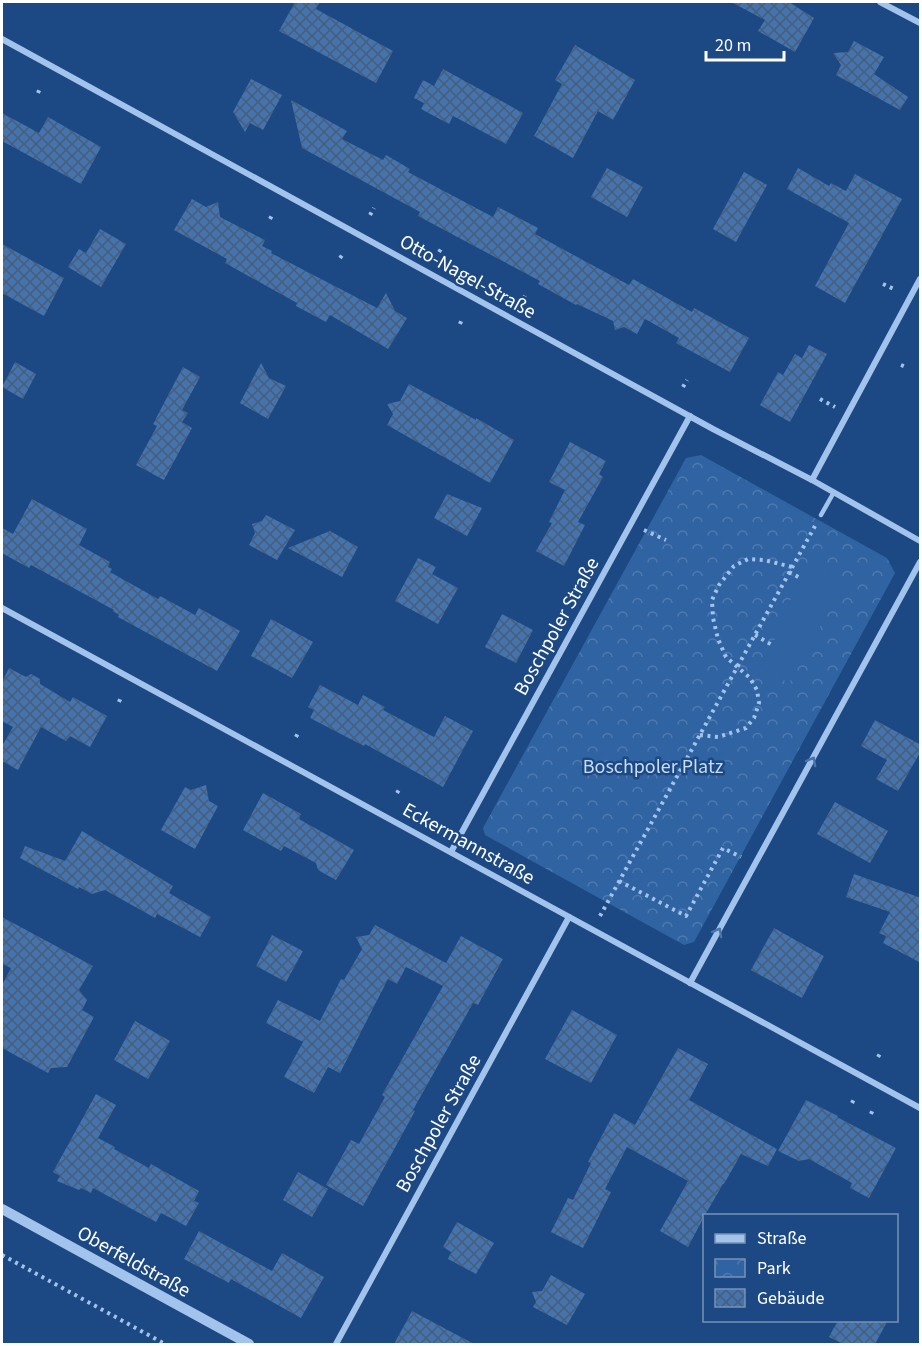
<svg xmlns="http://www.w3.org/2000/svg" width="922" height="1346" font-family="'Source Sans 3',sans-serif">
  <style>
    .park { fill: url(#park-crowns) }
    .pitch { fill: #2f63a2 }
    .building { fill: url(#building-cross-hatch) }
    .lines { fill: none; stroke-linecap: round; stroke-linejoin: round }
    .path { stroke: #a2c3eb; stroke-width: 4; stroke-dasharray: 3 4.5; stroke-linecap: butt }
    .service { stroke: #a2c3eb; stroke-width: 4.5 }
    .minor { stroke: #a2c3eb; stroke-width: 6 }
    .tertiary { stroke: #a2c3eb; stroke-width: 10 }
    .oneway { stroke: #4b74a8 }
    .labels { text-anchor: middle; stroke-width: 5; stroke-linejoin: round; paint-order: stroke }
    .street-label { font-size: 20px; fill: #fff; stroke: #1c4984 }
    .park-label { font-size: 20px; fill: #c7ddf8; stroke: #1c4984 }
  </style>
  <defs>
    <pattern id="park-crowns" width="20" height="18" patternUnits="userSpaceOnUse" patternTransform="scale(1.5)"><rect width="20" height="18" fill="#2f63a2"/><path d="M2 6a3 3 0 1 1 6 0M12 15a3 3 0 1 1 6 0" fill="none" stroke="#4e7ab0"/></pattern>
    <pattern id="building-cross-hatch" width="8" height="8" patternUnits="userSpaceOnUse" patternTransform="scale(1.5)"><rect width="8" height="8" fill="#4473ad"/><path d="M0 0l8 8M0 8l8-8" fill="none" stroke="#485e78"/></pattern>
  </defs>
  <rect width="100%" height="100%" fill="#1c4984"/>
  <path class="park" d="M701,455L887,558L895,573L694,942L684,945L485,835L483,828L686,458Z"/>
  <path class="pitch" d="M810,564L844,583L789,683L760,667L776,637L772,634Z"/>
  <g class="building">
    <path d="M295,2H320L316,9L393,51L376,83L279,31Z"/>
    <path d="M731,2H789L814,18L795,52L758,31L765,20Z"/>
    <path d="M854,41L884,57L874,74L908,97L900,110L836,75L841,65L833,53L848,52Z"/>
    <path d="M575,45L635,80L613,120L598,111L573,158L534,136L562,84L555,80Z"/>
    <path d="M443,69L523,113L506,144L453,116L449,124L421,109L424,103L414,98L423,80L434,86Z"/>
    <path d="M251,79L282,95L263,130L250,123L245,132L233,112Z"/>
    <path d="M291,100L347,131L342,139L383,160L386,155L410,169L408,172L493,217L498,207L538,228L535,234L629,285L633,279L692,312L694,308L749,338L730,372L676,343L679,338L645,319L637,334L624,327L615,330L613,321L577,304L576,305L538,284L540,281L418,216L420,212L302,148Z"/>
    <path d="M2,113L39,133L48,117L101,147L81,184L2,141Z"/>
    <path d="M607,168L643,187L627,217L591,197Z"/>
    <path d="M798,168L829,186L831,183L846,191L855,174L902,199L845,303L815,286L849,223L787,189Z"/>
    <path d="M744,172L767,185L736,242L713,229Z"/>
    <path d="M192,199L206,207L218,202L220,217L265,240L262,246L272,251L271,253L377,308L386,293L395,311L407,318L388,349L330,315L326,322L296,306L297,303L225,263L227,259L174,230Z"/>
    <path d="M100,229L126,244L101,287L68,267L79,249L86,253Z"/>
    <path d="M2,244L64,278L44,316L2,293Z"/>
    <path d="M809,345L827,354L790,422L760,405L778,372L783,375L795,354L802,358Z"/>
    <path d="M15,362L36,374L23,399L2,387Z"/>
    <path d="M261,363L269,378L286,386L268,419L240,403Z"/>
    <path d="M183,367L200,377L182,410L188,413L182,422L192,428L164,480L136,465L157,426L153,424Z"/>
    <path d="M409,384L476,420V418L514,440L490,483L387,425L393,414L387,404L400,401Z"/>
    <path d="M570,442L606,461L599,474L603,477L578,522L585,525L564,566L536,551L552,523L549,522L565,490L549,482Z"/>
    <path d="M447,494L482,508L467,536L434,518Z"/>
    <path d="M32,499L87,529L79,545L110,562L108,567L112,569L110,572L158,599L160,596L195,615L199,608L240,631L217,671L118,617L119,615L113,611L114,610L31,565L29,568L2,553V528L13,534Z"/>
    <path d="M266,515L295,530L277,560L249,545L255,533L252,524L262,521Z"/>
    <path d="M330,531L358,547L342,577L288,548Z"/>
    <path d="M418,558L436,567L432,574L458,588L438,624L395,601Z"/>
    <path d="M502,614L533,630L516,663L485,647Z"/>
    <path d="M271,619L313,642L292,678L251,656Z"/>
    <path d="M9,668L26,677L31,674L40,679V684L70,702L73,697L107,716L90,747L70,736L66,741L41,727L18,770L2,761V746L13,727L2,721V682Z"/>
    <path d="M320,685L358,705L363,695L385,707L383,710L434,737L445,716L473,731L443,787L365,744L364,746L310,718L314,710L308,707Z"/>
    <path d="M875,720L921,745V751L898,791L876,779L887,760L861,746Z"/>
    <path d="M206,785L209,801L218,806L195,849L161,830L185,787L191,790Z"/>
    <path d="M263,793L301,814L299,819L354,850L336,880L318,870L316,863L284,846L281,851L243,830Z"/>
    <path d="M835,802L888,831L870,863L817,834Z"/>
    <path d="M82,831L173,886L169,893L211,917L200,937L157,914L155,918L105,890L92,894L79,887L78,889L20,858L25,846L65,861Z"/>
    <path d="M854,874L921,898V963L883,943L886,936L879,933L890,912L846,897Z"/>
    <path d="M2,917L93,966L79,990L87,1000L82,1010L94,1017L67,1067L51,1068L48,1073L2,1048V985L11,968L2,964Z"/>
    <path d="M375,925L446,963L461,936L503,959L478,1005L473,1003L413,1110L415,1111L363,1206L326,1185L351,1140L359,1144L385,1097L382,1095L443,986L406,967L397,984L388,979L340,1073L328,1067L314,1093L284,1077L303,1042L266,1023L278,1000L320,1021L341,979L344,980L362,949L356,937L369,935Z"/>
    <path d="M774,928L824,956L802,998L751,970Z"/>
    <path d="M272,935L303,951L286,982L256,966Z"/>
    <path d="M572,1010L617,1035L591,1083L545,1059Z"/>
    <path d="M135,1021L170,1041L148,1079L114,1060Z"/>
    <path d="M678,1048L708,1064L689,1100L777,1149L768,1166L741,1154L724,1184H723L705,1215L688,1247L660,1231L688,1181L627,1147L605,1189L611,1192L583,1248L551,1232L568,1198L573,1200L591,1163L588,1162L614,1113L635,1125Z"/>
    <path d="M96,1094L116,1105L98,1138L115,1147L114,1149L149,1168L151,1164L199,1191L194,1201L199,1203L186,1226L161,1213L156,1222L93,1188L91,1193L81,1188L79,1190L57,1181L60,1176L53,1172Z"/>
    <path d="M806,1100L838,1116L837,1117L896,1148L869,1198L850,1188L852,1183L809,1159L799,1161L778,1151Z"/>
    <path d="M298,1172L328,1189L312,1217L283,1200Z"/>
    <path d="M457,1222L494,1243L476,1274L448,1259L451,1252L443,1247Z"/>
    <path d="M199,1231L272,1271L282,1253L324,1277L301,1318L231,1279L229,1283L184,1259Z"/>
    <path d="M551,1275L585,1294L567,1325L533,1307L536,1302L532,1292L542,1291Z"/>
    <path d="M412,1311L474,1344H394Z"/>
    <path d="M838,1320H888L875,1344H843L829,1337Z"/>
  </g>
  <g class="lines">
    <g class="path">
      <path d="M38,93L40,88"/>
      <path d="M370,215L374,208"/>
      <path d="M270,219L272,215"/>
      <path d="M439,252L443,246"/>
      <path d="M340,258L343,254"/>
      <path d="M883,284L896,290"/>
      <path d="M520,305L527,292"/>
      <path d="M460,324L462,319"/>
      <path d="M901,365L906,367"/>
      <path d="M683,387L687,380"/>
      <path d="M820,399L835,407"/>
      <path d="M644,530L666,540"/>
      <path d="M789,572L802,579"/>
      <path d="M755,635L772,645"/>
      <path d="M119,702L121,697"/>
      <path d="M700,735L718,737L746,728L754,718L759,703L757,690L750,678L726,657L718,639L713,618L712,600L719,585L734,566L748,559L764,560L792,567"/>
      <path d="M296,737L298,733"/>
      <path d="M397,793L400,788"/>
      <path d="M619,881L686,916L723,848L741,857"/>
      <path d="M600,916L815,526"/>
      <path d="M878,1057L881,1052"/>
      <path d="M852,1103L854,1099"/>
      <path d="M871,1114L873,1109"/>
      <path d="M2,1255L165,1344"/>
    </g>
    <path class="service" d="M821,515L834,492"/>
    <g class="minor">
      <path d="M880,2L920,23"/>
      <path d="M2,39L713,429L812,480L920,541"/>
      <path d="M812,480L920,279"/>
      <path d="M2,608L920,1108"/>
      <path d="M451,852L690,416"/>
      <path d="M690,983L920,562"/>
      <path d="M336,1344L569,917"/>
    </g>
    <path class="tertiary" d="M2,1209L249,1344"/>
  </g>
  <defs><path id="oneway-chevron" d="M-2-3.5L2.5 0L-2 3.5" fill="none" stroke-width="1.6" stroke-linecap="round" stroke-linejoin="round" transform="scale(1.5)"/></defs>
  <g class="oneway">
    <use href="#oneway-chevron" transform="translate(812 761) rotate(-61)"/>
    <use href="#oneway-chevron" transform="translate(718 932) rotate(-61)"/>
  </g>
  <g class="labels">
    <g class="street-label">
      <text transform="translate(468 276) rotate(29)" y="7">Otto-Nagel-Straße</text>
      <text transform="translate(556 626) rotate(-61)" y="7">Boschpoler Straße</text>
      <text transform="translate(469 843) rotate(29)" y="7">Eckermannstraße</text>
      <text transform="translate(438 1123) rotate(-61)" y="7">Boschpoler Straße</text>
      <text transform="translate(134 1261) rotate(29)" y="7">Oberfeldstraße</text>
    </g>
    <g class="park-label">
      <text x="653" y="773">Boschpoler Platz</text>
    </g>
  </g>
  <rect width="922" height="1346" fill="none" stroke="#ffffff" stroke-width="6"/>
  <rect x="703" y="1214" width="195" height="108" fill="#1c4984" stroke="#7792b5" stroke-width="1.5"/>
  <rect x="715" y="1234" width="30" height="9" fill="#a2c3eb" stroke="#7792b5" stroke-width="1.5"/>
  <text x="757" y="1244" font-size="18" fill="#ffffff">Straße</text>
  <rect x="715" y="1259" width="30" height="18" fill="url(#park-crowns)" stroke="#7792b5" stroke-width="1.5"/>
  <text x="757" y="1274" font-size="18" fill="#ffffff">Park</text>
  <rect x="715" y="1289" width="30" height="18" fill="url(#building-cross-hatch)" stroke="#7792b5" stroke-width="1.5"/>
  <text x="757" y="1304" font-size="18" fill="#ffffff">Gebäude</text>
  <path d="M706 51v9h78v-9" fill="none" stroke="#ffffff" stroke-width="3"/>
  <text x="715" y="51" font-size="18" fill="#ffffff" stroke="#1c4984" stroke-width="4.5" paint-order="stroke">20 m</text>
</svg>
